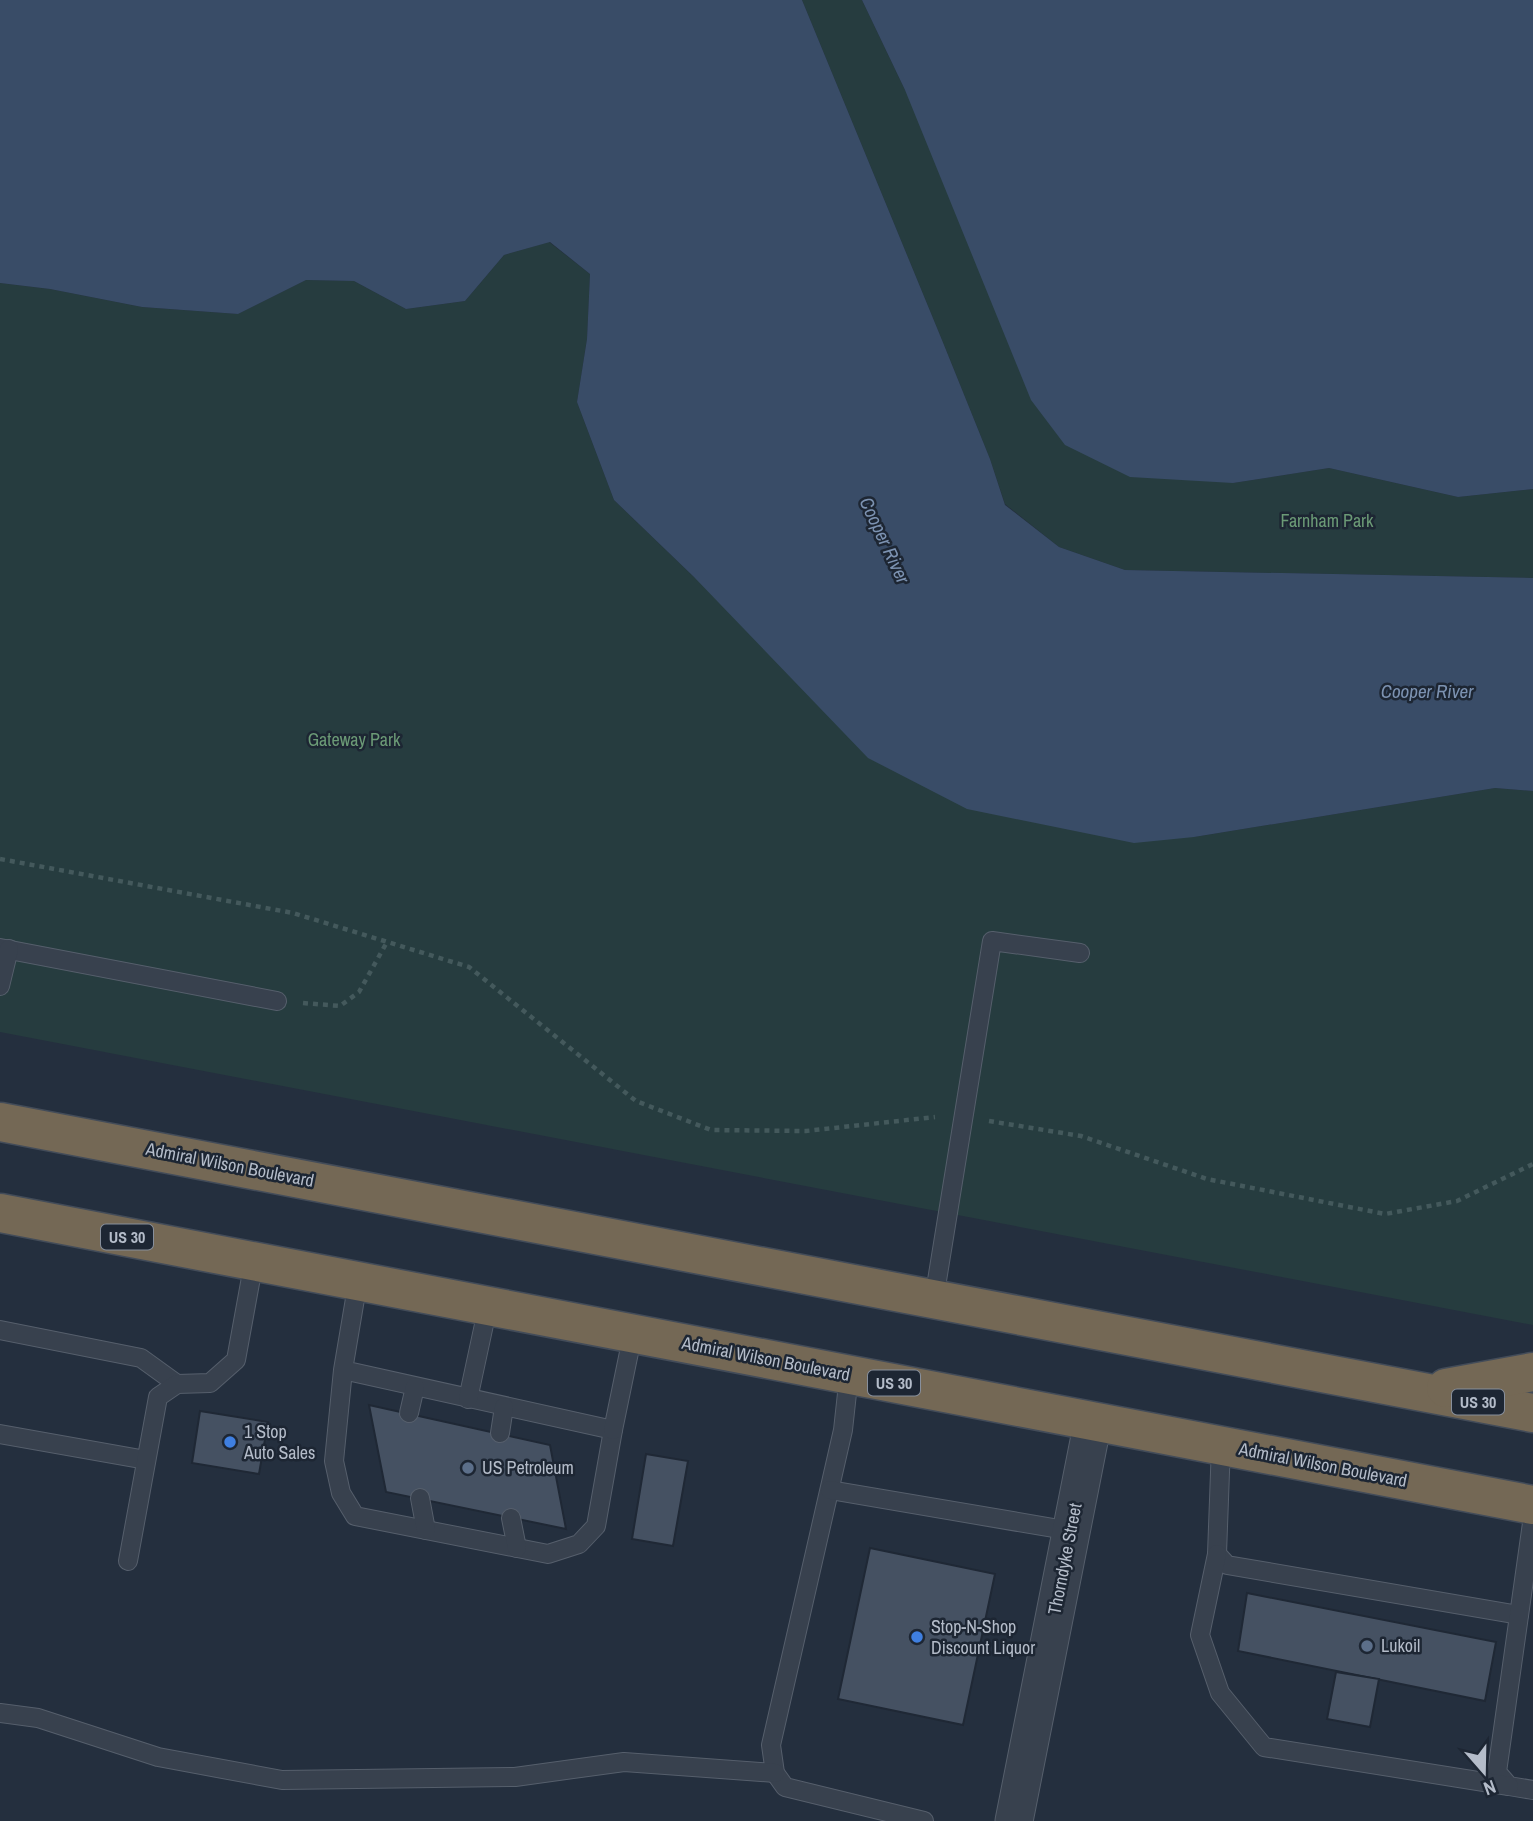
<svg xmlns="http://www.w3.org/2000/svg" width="1533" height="1821" font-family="'Archivo Narrow',sans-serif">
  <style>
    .green { fill: #263c3f }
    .water { fill: #394c67 }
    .building { fill: #455162; stroke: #1f2835; stroke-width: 2 }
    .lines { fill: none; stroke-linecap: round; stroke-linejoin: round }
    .lane-casing { stroke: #565f6c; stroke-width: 20 }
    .street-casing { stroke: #565f6c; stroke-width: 39 }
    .highway-casing { stroke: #434c59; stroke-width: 41 }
    .path { stroke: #44595c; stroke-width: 4.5; stroke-dasharray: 5 5; stroke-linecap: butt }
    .lane { stroke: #38414e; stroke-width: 18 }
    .street { stroke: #38414e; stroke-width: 37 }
    .highway { stroke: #746855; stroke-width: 38 }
    .shop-dot { fill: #3f7fe0; stroke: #1d2633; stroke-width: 2.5 }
    .service-dot { fill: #5c6f8a; stroke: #1d2633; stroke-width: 2.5 }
    .labels { text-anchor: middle; stroke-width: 5; stroke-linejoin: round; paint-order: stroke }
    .shield { fill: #1d2633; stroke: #878f9c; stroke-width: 2 }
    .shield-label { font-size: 16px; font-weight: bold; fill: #b4bcc9 }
    .park-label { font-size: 18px; fill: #6b9a76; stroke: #1d2633 }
    .street-label { font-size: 18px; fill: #b4bcc9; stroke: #1d2633 }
    .poi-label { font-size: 18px; fill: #b4bcc9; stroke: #1d2633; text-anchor: start }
    .water-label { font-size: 19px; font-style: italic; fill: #7c92b1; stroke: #1d2633 }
  </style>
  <rect width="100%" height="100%" fill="#242f3e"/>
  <g class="green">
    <path d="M802,0H862L905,90L1233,483L1329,468L1458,497L1533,489V578L1125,570L1059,547L1005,504L990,459L942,340Z"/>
    <path d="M549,242L590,274L587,339L577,402L614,500L694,577L1194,837L1495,788L1533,791V1325L0,1032V283L50,289L142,307L238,314L306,280L354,281L406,309L465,301L504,255Z"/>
  </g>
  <g class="water">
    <path d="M0,0H802L942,340L990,459L1005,505L1059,547L1125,570L1533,578V791L1495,788L1194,837L1134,843L967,809L868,758L694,577L614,500L577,402L587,339L590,274L550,242L504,255L465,301L406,309L354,281L306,280L238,314L142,307L50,289L0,283Z"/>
    <path d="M862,0H1533V489L1458,497L1329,468L1233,483L1130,477L1065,445L1031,400L905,90Z"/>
  </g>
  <g class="building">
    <path d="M369,1405L550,1445L566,1529L386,1492Z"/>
    <path d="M200,1411L268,1422L259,1474L192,1463Z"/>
    <path d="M646,1454L688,1461L673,1546L632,1539Z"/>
    <path d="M870,1548L995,1574L963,1725L838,1699Z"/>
    <path d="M1247,1593L1496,1642L1485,1701L1238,1651Z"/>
    <path d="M1336,1672L1379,1679L1370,1727L1327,1719Z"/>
  </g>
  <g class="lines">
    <g class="lane-casing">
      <g id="lane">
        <path d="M0,948L277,1001"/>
        <path d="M0,986L9,949"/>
        <path d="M934,1299L992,941L1080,953"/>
        <path d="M0,1330L141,1358L177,1384"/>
        <path d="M343,1370L613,1430L596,1526L579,1544L548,1554L355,1516L341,1493L334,1461L343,1370L358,1281"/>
        <path d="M849,1375L843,1430L771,1745L775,1773L785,1787L924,1821"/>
        <path d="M468,1399L488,1306"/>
        <path d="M409,1413L415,1387"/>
        <path d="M613,1430L633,1333"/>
        <path d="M500,1433L504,1407"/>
        <path d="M0,1434L146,1460"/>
        <path d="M1221,1445L1217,1554L1227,1565L1519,1615"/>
        <path d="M830,1490L1071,1531"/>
        <path d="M420,1498L426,1530"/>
        <path d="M1533,1516L1497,1772L1509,1786L1533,1790"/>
        <path d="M511,1518L517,1548"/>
        <path d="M1217,1554L1200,1635L1220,1693L1264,1747L1509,1786"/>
        <path d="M128,1561L158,1397L177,1384L210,1383L236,1360L254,1261"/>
        <path d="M0,1713L38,1718L158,1757L282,1780L515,1777L624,1762L775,1773"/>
      </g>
    </g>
    <g class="street-casing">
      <path id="street" d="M1014,1821L1093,1421"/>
    </g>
    <g class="highway-casing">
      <g id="highway">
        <path d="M0,1122L1533,1413"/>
        <path d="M0,1213L1533,1505"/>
        <path d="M1446,1388L1533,1372"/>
      </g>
    </g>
    <g class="path">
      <path d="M0,859L293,913L469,967L636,1101L711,1130L806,1131L935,1117"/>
      <path d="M303,1003L340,1006L359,992L387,942"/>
      <path d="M989,1121L1081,1136L1207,1179L1385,1214L1457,1201L1533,1164"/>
    </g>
    <use href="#lane" class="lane"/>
    <use href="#street" class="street"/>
    <use href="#highway" class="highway"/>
  </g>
  <g class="shop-dot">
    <circle cx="230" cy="1442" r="7"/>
    <circle cx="917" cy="1637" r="7"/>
  </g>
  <g class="service-dot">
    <circle cx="468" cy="1468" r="7"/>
    <circle cx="1367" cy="1646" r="7"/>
  </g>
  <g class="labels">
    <g class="shield">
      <rect x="101" y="1224.5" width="52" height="25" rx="5"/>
      <rect x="868" y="1370.5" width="52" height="25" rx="5"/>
      <rect x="1452" y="1389.5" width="52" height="25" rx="5"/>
    </g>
    <g class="shield-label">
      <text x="127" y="1243">US 30</text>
      <text x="894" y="1389">US 30</text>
      <text x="1478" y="1408">US 30</text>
    </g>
    <g class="park-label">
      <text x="1327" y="527">Farnham Park</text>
      <text x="354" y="746">Gateway Park</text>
    </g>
    <g class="street-label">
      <text transform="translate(230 1165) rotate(11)" y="6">Admiral Wilson Boulevard</text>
      <text transform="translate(766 1359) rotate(11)" y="6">Admiral Wilson Boulevard</text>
      <text transform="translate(1323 1465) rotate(11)" y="6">Admiral Wilson Boulevard</text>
      <text transform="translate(1065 1559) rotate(-79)" y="6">Thorndyke Street</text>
    </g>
    <g class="poi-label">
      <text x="244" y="1438">1 Stop<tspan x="244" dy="21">Auto Sales</tspan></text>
      <text x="482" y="1474">US Petroleum</text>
      <text x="931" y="1633">Stop-N-Shop<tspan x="931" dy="21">Discount Liquor</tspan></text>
      <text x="1381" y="1652">Lukoil</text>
    </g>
    <g class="water-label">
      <text transform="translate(885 540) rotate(65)" y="7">Cooper River</text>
      <text x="1427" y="698">Cooper River</text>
    </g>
  </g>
  <g transform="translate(1484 1772) rotate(160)" stroke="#1d2633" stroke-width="5" paint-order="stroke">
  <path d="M0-5L12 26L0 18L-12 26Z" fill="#b4bcc9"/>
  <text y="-10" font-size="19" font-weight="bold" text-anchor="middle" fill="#b4bcc9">N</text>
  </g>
</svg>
